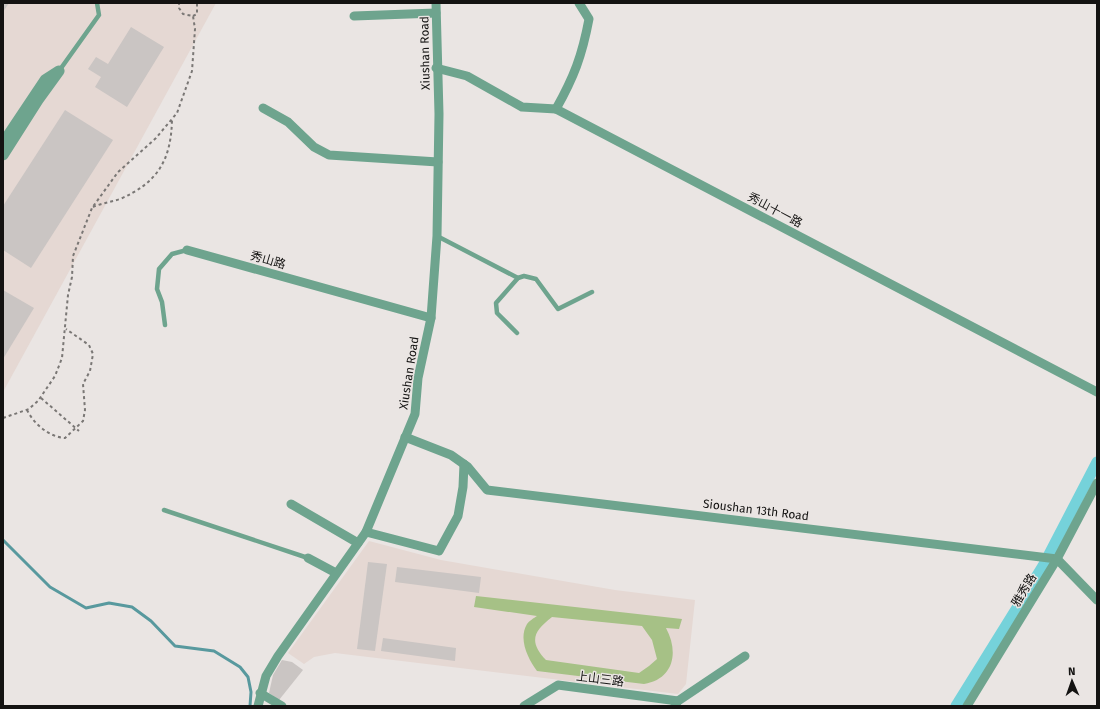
<svg xmlns="http://www.w3.org/2000/svg" width="1100" height="709" font-family="'Fira Sans','Noto Sans TC',sans-serif">
  <style>
    .built { fill: #e5d8d3 }
    .green { fill: #a6c186; fill-rule: evenodd }
    .lines { fill: none; stroke-linecap: round; stroke-linejoin: round }
    .stream { stroke: #58999e; stroke-width: 3 }
    .canal { stroke: #75d2da; stroke-width: 11 }
    .building { fill: #cac5c3 }
    .path { stroke: #7a7775; stroke-width: 2; stroke-dasharray: 3 3; stroke-linecap: butt }
    .service { stroke: #6ea48e; stroke-width: 4.5 }
    .minor { stroke: #6ea48e; stroke-width: 9 }
    .tertiary { stroke: #6ea48e; stroke-width: 11 }
    .labels { text-anchor: middle; stroke-width: 3; stroke-linejoin: round; paint-order: stroke }
    .street-label { font-size: 12px; fill: #141312; stroke: #eae5e3 }
  </style>
  <rect width="100%" height="100%" fill="#eae5e3"/>
  <g class="built">
    <path d="M3,3H216L3,392Z"/>
    <path d="M369,541L441,560L615,590L695,600L686,684L678,694L335,653L314,657L304,664L288,653Z"/>
  </g>
  <path class="green" d="M476,596L682,619L679,629L666,628C679,652 674,679 644,684L537,671C528,659 518,639 527,624C529,621 534,618 537,616L474,607ZM552,617L642,626L652,640L657,659L649,666L639,673L546,660C528,641 534,631 552,617Z"/>
  <g class="lines">
    <path class="stream" d="M3,540L50,587L86,608L109,603L132,607L151,621L175,646L214,651L240,667L248,677L251,692L250,706"/>
    <path class="canal" d="M956,706L1043,566L1097,462"/>
  </g>
  <g class="building">
    <path d="M3,3H9L3,12Z"/>
    <path d="M131,27L164,47L127,107L95,87L101,77L88,69L96,57L108,64Z"/>
    <path d="M65,110L113,140L31,268L3,250V206Z"/>
    <path d="M3,290L34,308L3,359Z"/>
    <path d="M368,562L387,564L375,651L357,649Z"/>
    <path d="M397,567L481,577L479,593L395,582Z"/>
    <path d="M383,638L456,648L455,661L381,651Z"/>
    <path d="M282,660L292,662L303,670L279,700L269,693L273,675Z"/>
  </g>
  <g class="lines">
    <g class="path">
      <path d="M193,16L197,14V3"/>
      <path d="M93,207C102,203 111,202 120,199C157,183 171,161 172,120"/>
      <path d="M41,398L79,431"/>
      <path d="M27,410C34,424 49,437 65,438L83,421L85,410L83,384L90,371L93,354L89,345L66,329"/>
      <path d="M3,418L29,409L38,401L55,376L62,358L68,295L72,277L73,256L92,208L118,172L156,138L177,113L192,71L195,29L193,16L183,14L179,8V3"/>
    </g>
    <g class="service">
      <path d="M59,71L99,15L97,3"/>
      <path d="M437,236L518,278L524,276L536,279L558,309L592,292"/>
      <path d="M165,325L162,302L157,289L159,269L172,254L187,250"/>
      <path d="M517,333L497,313L496,303L518,278"/>
      <path d="M164,510L308,558"/>
    </g>
    <g class="minor">
      <path d="M354,16L436,13"/>
      <path d="M436,68L467,76L522,107L556,109L1097,392"/>
      <path d="M263,108L288,122L314,147L329,155L438,162"/>
      <path d="M556,109C574,77 582,56 589,19L579,3"/>
      <path d="M187,250L431,318"/>
      <path d="M405,437L451,455L468,467L487,490L1057,559"/>
      <path d="M291,504L358,543"/>
      <path d="M366,532L439,551L458,516L463,487L464,464"/>
      <path d="M308,558L336,573"/>
      <path d="M1057,559L1097,600"/>
      <path d="M260,693L282,706"/>
      <path d="M675,705L678,701L745,656"/>
      <path d="M258,706L266,676L278,656L366,532L415,414L418,378L431,318L437,236L439,114L436,3"/>
      <path d="M524,706L558,685L678,701"/>
      <path d="M967,706L1057,559L1097,483"/>
    </g>
    <path class="tertiary" d="M3,143L45,80L59,71L38,100L3,155"/>
  </g>
  <g class="labels">
    <g class="street-label">
      <text transform="translate(425 53) rotate(-91)" y="4">Xiushan Road</text>
      <text transform="translate(775 210) rotate(28)" y="4">秀山十一路</text>
      <text transform="translate(268 260) rotate(16)" y="4">秀山路</text>
      <text transform="translate(409 373) rotate(-81)" y="4">Xiushan Road</text>
      <text transform="translate(756 510) rotate(7)" y="4">Sioushan 13th Road</text>
      <text transform="translate(1024 590) rotate(-59)" y="4">雅秀路</text>
      <text transform="translate(600 679) rotate(7)" y="4">上山三路</text>
    </g>
  </g>
  <rect width="1100" height="709" fill="none" stroke="#141312" stroke-width="8"/>
  <g transform="translate(1072 681) rotate(358)" stroke="#eae5e3" stroke-width="3" paint-order="stroke">
  <path d="M0-3L7 15L0 10L-7 15Z" fill="#141312"/>
  <text y="-6" font-size="11" font-weight="bold" text-anchor="middle" fill="#141312">N</text>
  </g>
</svg>
